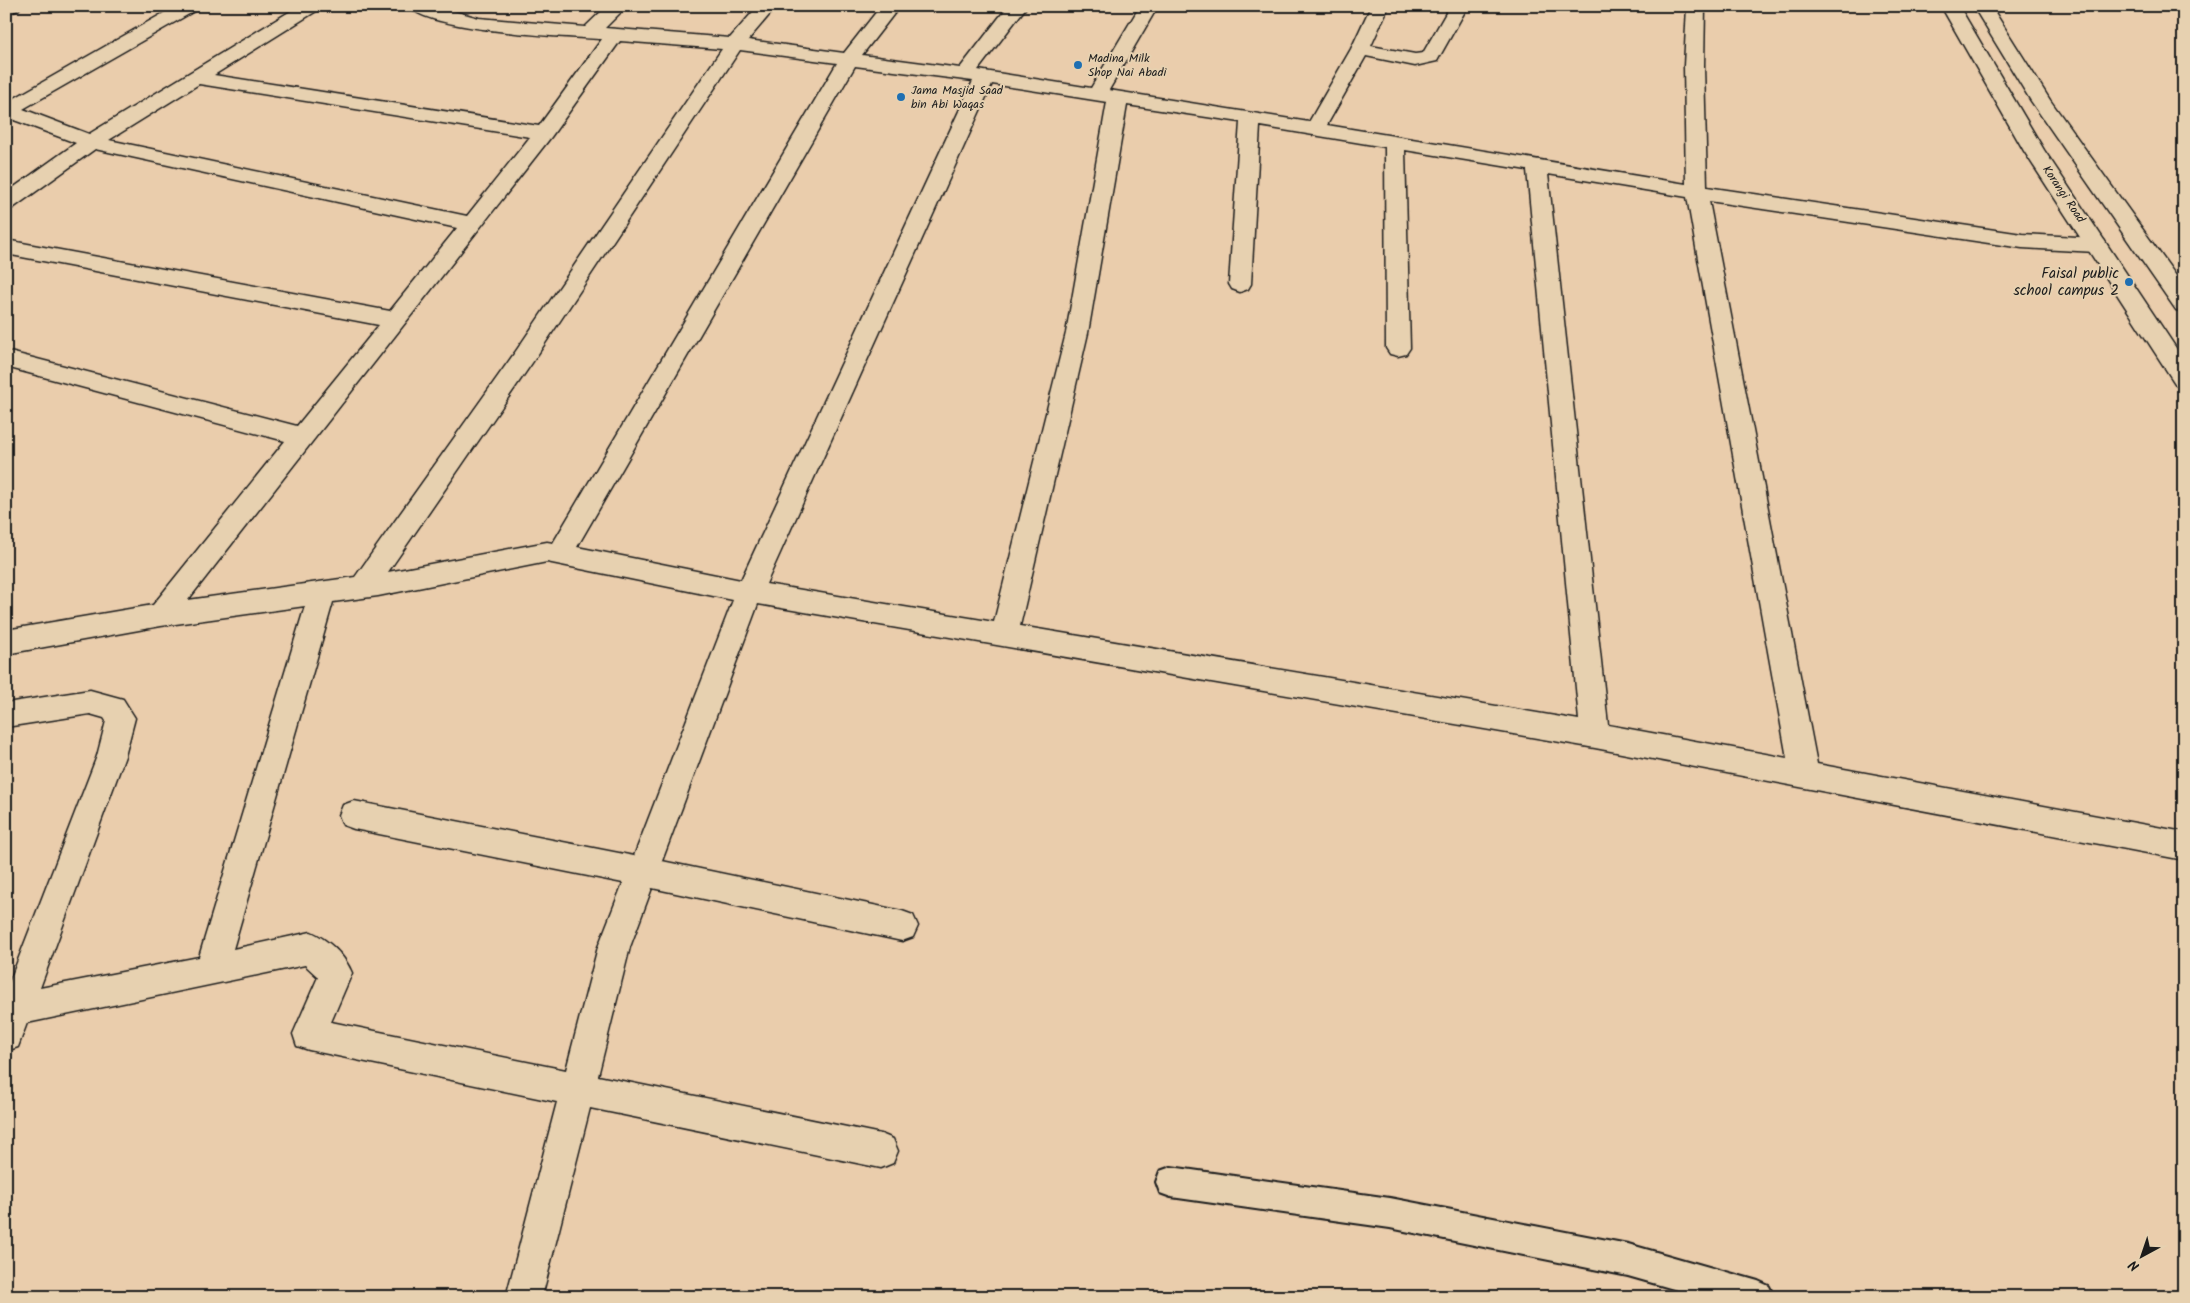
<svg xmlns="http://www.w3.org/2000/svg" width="2190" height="1303" font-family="Kalam,sans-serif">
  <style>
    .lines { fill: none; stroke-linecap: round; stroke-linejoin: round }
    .service-casing { stroke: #1c1c1c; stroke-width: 4 }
    .minor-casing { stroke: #1c1c1c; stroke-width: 3 }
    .secondary-casing { stroke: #1c1c1c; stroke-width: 3 }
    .service { fill: #e7d1b0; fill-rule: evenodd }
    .minor { fill: #e7d1b0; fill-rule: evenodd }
    .secondary { fill: #e7d1b0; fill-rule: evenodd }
    .poi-dot { fill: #1f6fb2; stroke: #e7d1b0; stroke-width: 2 }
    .labels { text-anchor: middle; stroke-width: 4; stroke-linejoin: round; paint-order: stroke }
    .far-poi-label { font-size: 12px; fill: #1c1c1c; stroke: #e7d1b0; text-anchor: start }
    .far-street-label { font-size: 12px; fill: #1c1c1c; stroke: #e7d1b0 }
    .poi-label { font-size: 15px; fill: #1c1c1c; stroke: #e7d1b0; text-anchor: end }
  </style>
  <rect width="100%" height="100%" fill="#eacdac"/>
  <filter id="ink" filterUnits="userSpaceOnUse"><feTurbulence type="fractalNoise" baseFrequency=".02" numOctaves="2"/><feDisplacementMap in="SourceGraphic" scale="10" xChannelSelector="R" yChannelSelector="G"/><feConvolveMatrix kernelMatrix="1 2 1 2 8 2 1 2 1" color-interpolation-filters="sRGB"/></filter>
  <g filter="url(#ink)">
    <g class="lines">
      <g class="service-casing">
        <path id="service" d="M1171,1167L1390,1198L1628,1244L1758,1281L1769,1286L1774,1297H1702L1628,1276L1390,1228L1171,1197L1160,1193L1156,1182L1160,1171Z"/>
      </g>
      <g class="minor-casing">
        <g id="minor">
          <path d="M6,6H21L18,10L6,14Z"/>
          <path d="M176,6H199L196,10L23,109L89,134L299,6H321L318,10L214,75L539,126L602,39C569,37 426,31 409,6H435L479,18L585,27L607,6H627L605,28L730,38L758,6H777L748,40L844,53L881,6H900L862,55L960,68L1008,6H1027L978,70L1091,88L1140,6H1158L1109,90L1309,122L1351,49L1371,6H1389L1371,46L1415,54L1423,53L1450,6H1468L1437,61L1415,66L1366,56L1327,125L1686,184L1684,66L1687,6H1705L1704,66L1707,187L2022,234L2096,238L2104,240L2107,245L2104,250L2096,252L2022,248L1709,201L1817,764L2184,832V860L1595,748L758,604L662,861L902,911L913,915L918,926L913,937L902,941L652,888L630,947L598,1076L881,1134L893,1139L898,1151L893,1163L881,1168L590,1108L542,1297H506L557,1102L309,1050L297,1046L293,1034L318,977L305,965L27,1023L18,1047L6,1051V991L97,756L106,721L104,718L90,714L6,727V703L90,690L123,699L135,718L125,756L40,988L199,957L305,606L161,626L6,654V630L153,605L285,441L6,367V351L297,426L379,325L6,254V240L390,311L457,228L95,149L13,208L6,210V193L76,143L6,117V103ZM620,41L722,49L516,351L355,577L188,600L551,137ZM740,50L837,63L553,543L547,542L388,572L532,363ZM855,66L973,81L741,580L577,547ZM199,84L530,137L467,216L109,140ZM992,84L1107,102L1066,333L994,622L766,584ZM1127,105L1240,122L1229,284L1232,289L1240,292L1248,289L1251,284L1260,126L1385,147L1386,348L1390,354L1398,356L1406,354L1410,348L1405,150L1527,170L1579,720L1020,626L1088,333ZM1548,174L1687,197L1787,758L1608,725ZM547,562L733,600L634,856L354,801L343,805L339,815L343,825L354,829L623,883L598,947L566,1070L331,1022L352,973C345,956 329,940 311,932L233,949L333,602L378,596Z"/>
        </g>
      </g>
      <g class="secondary-casing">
        <g id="secondary">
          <path d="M1941,6H1959L2044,150L2184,360V388L2176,385L2024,151Z"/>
          <path d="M1973,6H1991L2050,100L2184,287V312L2176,310L2031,101Z"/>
        </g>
      </g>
      <use href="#service" class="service"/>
      <use href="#minor" class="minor"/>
      <use href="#secondary" class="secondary"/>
    </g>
  </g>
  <g class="poi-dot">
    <circle cx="1078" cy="65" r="5"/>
    <circle cx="901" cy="97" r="5"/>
    <circle cx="2129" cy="282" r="5"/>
  </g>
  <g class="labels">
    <g class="far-poi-label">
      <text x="1088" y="62">Madina Milk<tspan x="1088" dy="14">Shop Nai Abadi</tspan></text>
      <text x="911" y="94">Jama Masjid Saad<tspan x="911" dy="14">bin Abi Waqas</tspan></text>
    </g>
    <g class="far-street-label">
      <text transform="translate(2064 194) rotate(56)" y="4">Korangi Road</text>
    </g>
    <g class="poi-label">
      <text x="2119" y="278">Faisal public<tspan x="2119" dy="17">school campus 2</tspan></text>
    </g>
  </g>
  <rect width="2190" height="1303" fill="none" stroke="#e7d1b0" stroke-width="25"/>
  <rect x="12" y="12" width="2165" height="1278" fill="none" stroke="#1c1c1c" stroke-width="2" filter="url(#ink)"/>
  <g transform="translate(2142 1256) rotate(220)" stroke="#e7d1b0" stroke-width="4" paint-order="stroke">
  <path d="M0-4L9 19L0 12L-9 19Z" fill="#1c1c1c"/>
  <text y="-8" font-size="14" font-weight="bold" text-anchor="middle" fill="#1c1c1c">N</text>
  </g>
</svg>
